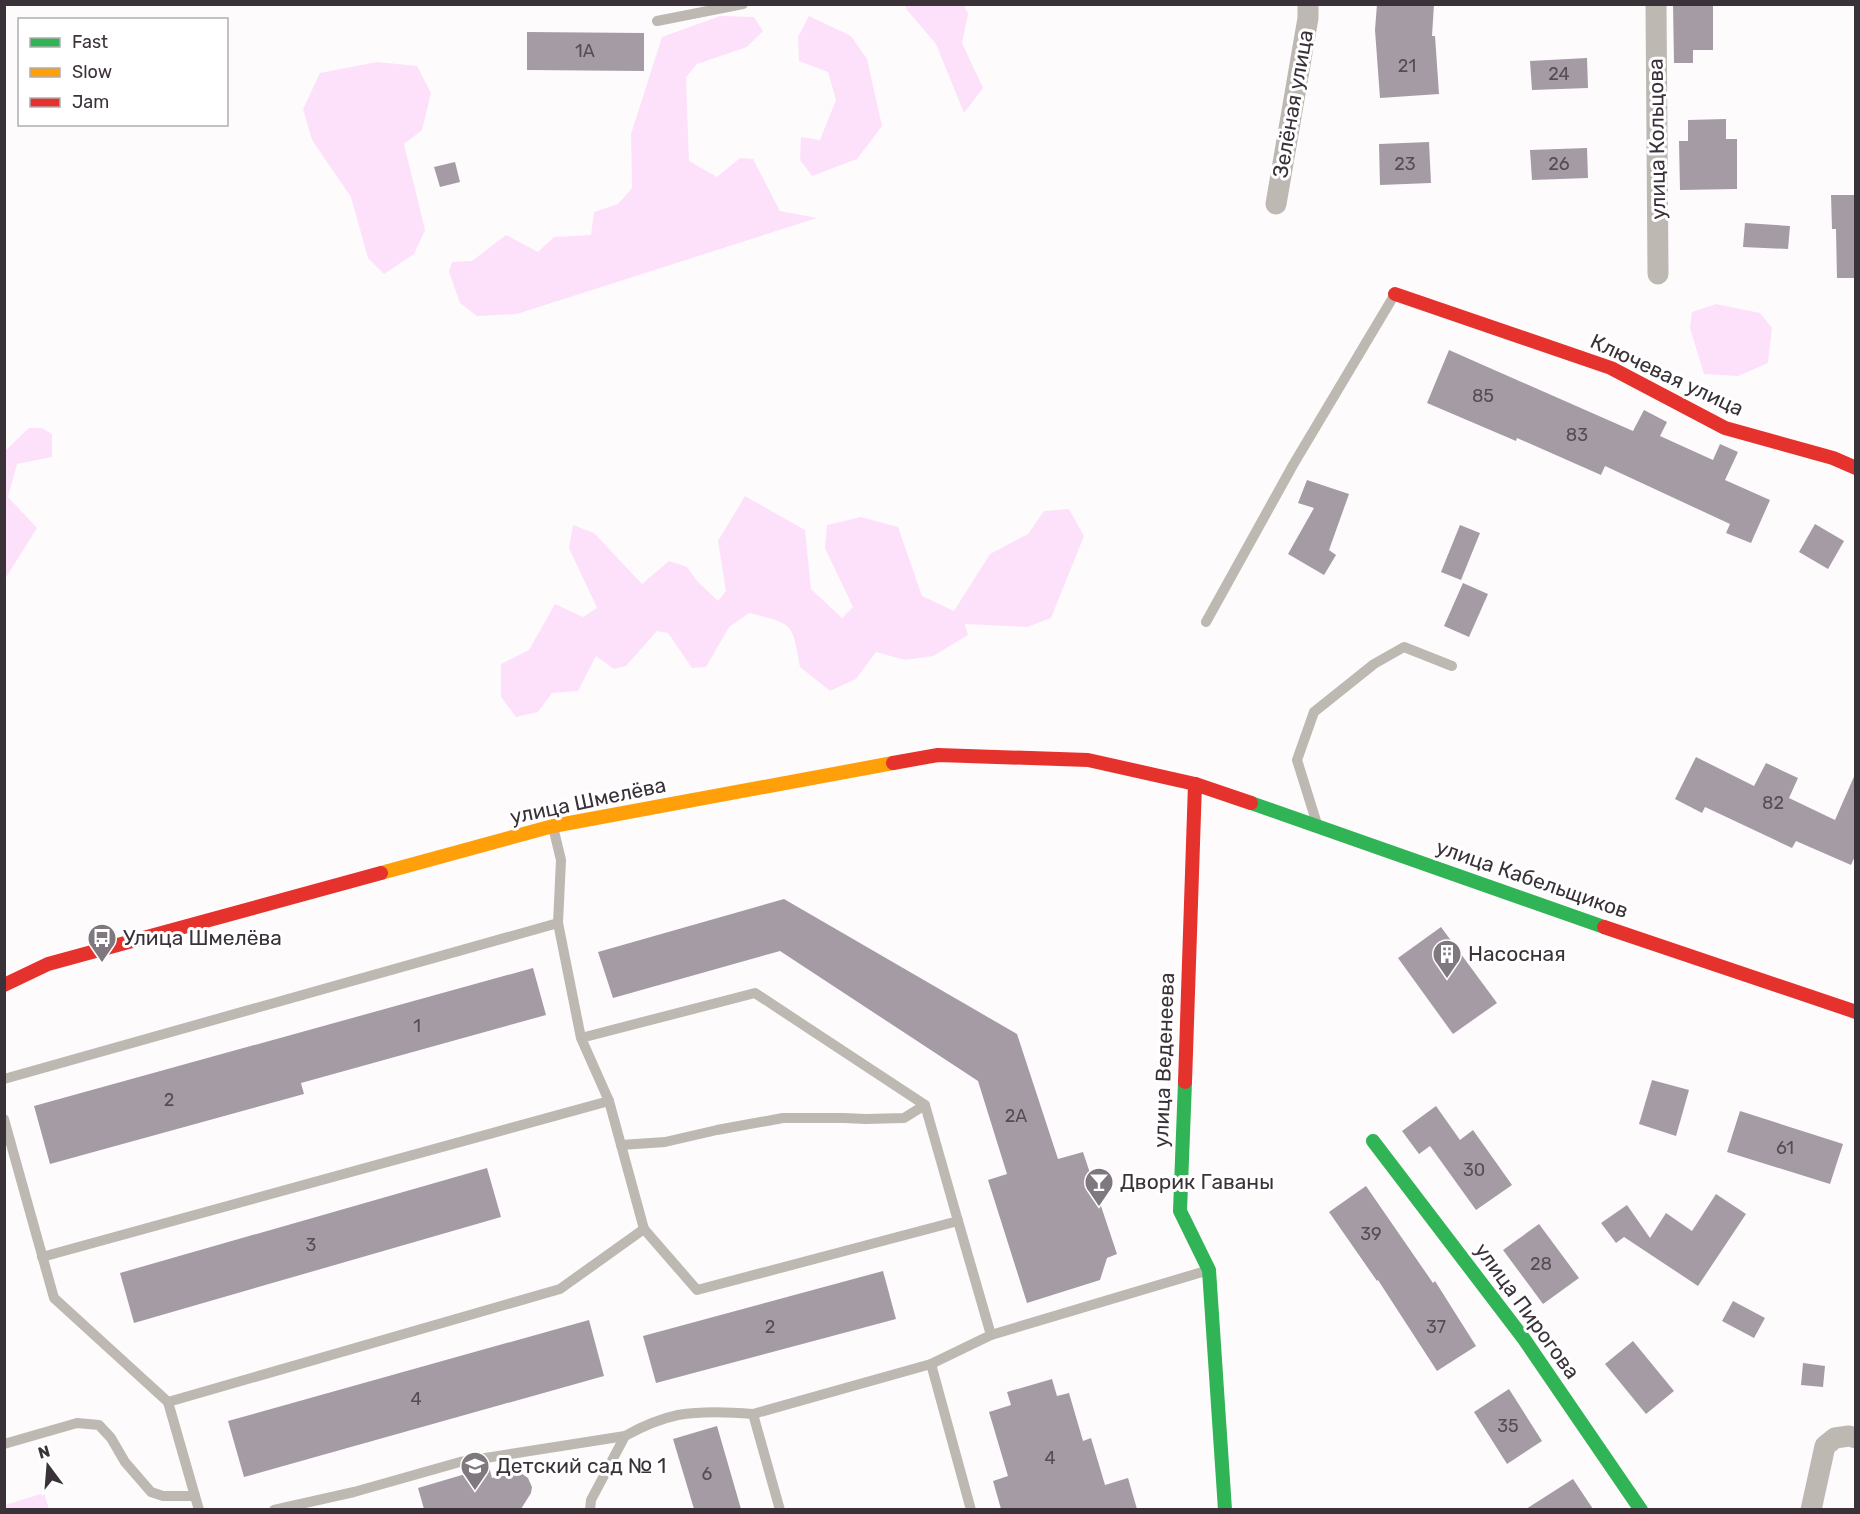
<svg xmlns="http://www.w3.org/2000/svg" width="1860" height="1514" font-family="Rubik,sans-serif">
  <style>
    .green { fill: #fde1fa }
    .building { fill: #a59ba5 }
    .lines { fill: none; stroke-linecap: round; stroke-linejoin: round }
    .lane { stroke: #bdb8b1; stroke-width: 10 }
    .street { stroke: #bdb8b1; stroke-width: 21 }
    .fast { stroke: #30b455; stroke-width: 14 }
    .slow { stroke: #ff9f0a; stroke-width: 14 }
    .jam { stroke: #e5322d; stroke-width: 14 }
    .labels { text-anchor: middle; stroke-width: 6; stroke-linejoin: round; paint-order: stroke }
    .number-label { font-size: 18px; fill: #554c54 }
    .street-label { font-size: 21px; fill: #3a3139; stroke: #fff }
    .poi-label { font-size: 21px; fill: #3a3139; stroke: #fff; text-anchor: start }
  </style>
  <rect width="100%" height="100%" fill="#fefbfd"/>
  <g class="green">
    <path d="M905,5H964L968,14L962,43L983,88L964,113L936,44L907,10Z"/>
    <path d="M720,16L754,17L763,31L747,47L697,64L686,77L689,161L717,177L740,158L753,159L780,211L817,218L517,314L477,316L460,303L449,272L452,262L472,261L506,235L538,252L554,237L591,235L594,212L618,204L632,188L631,134L662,37Z"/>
    <path d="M809,16L851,36L867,59L882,126L857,159L812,176L800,160L801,137L820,140L836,100L828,72L799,61L798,37Z"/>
    <path d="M377,62L417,66L431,93L422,130L404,144L425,230L414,254L384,274L368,258L351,197L312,140L303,109L320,73Z"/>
    <path d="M1716,304L1760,313L1772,328L1768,363L1738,376L1704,374L1690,328L1692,312Z"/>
    <path d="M29,428H42L52,434V457L17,464L8,497L37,528L5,579V451Z"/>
    <path d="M745,496L805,530L811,589L842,618L853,607L825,548L827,525L861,517L898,527L922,596L954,611L990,554L1028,534L1044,511L1069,509L1084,536L1051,618L1027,627L965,624L968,635L933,656L905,660L876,652L856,679L830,691L800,667C792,622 794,624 749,613L729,627L706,667L692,668L668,633L657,631L626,666L614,669L596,656L578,691L552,693L538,712L516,717L501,697V664L529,650L555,604L583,617L597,608L569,548L573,525L594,533L642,584L669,561L687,567L698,582L718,601L726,591L718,541Z"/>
    <path d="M44,1493L49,1509H5V1505Z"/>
  </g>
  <g class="building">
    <path d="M1377,4H1434L1432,36H1435L1439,94L1380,98L1375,30Z"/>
    <path d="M1673,4L1713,5V50H1693V63H1674Z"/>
    <path d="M527,32L644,33V71L527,70Z"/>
    <path d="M1587,58L1588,88L1532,90L1530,61Z"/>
    <path d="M1726,119V139H1737V189L1680,190L1679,141H1688V120Z"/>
    <path d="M1429,142L1431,183L1380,185L1379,144Z"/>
    <path d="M1587,148L1588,178L1532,180L1530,150Z"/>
    <path d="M455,162L460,182L440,187L434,167Z"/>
    <path d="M1831,195H1856V278H1837L1836,229H1832Z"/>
    <path d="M1745,223L1790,226L1788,249L1743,247Z"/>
    <path d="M1449,350L1633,431L1644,410L1667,422L1660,436L1713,460L1720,444L1738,452L1725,480L1770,500L1751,543L1726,533L1730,524L1605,466L1601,475L1517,438L1516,441L1427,403Z"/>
    <path d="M1307,480L1349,494L1329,550L1336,555L1324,575L1288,554L1314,508L1298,503Z"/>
    <path d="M1815,524L1844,541L1828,569L1799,552Z"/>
    <path d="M1460,525L1480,533L1461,580L1441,572Z"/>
    <path d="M1463,583L1488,594L1469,637L1444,626Z"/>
    <path d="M1696,757L1754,786L1766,763L1798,778L1789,798L1835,820L1856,772V854L1851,865L1796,841L1792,848L1705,807L1702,813L1675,799Z"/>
    <path d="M784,899L1017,1034L1058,1159L1083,1152L1117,1254L1107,1258L1100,1280L1027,1303L988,1180L1007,1174L978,1081L780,951L613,998L598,952Z"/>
    <path d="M1441,927L1497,1003L1453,1034L1398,958Z"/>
    <path d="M533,968L546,1015L301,1083L304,1094L50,1164L34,1106Z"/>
    <path d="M1652,1080L1689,1090L1676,1136L1639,1124Z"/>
    <path d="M1436,1106L1460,1140L1473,1130L1512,1185L1476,1210L1430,1146L1419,1154L1402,1131Z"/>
    <path d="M1740,1111L1843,1144L1830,1184L1727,1152Z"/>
    <path d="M487,1168L501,1217L134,1323L120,1273Z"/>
    <path d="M1366,1186L1433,1283L1435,1281L1476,1346L1437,1371L1378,1280L1377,1281L1329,1212Z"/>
    <path d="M1716,1194L1746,1214L1698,1286L1624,1237L1616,1243L1601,1223L1627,1205L1650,1238L1666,1213L1692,1231Z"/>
    <path d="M1539,1224L1579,1278L1543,1304L1503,1250Z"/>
    <path d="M883,1271L896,1319L656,1383L643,1336Z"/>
    <path d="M1733,1301L1765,1318L1754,1338L1722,1321Z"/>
    <path d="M589,1320L604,1376L244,1477L228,1421Z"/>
    <path d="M1633,1341L1674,1391L1646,1414L1605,1364Z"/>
    <path d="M1803,1363L1825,1366L1823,1387L1801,1385Z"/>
    <path d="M1052,1379L1057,1396L1069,1393L1083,1441L1091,1438L1105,1485L1128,1478L1137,1509H1001L993,1481L1008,1476L989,1412L1011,1405L1007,1392Z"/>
    <path d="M1509,1389L1542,1441L1507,1464L1474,1412Z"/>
    <path d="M717,1426L741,1509H694L673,1439Z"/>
    <path d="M489,1467L492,1478L518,1471L528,1478L532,1487L531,1493L521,1509H424L418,1488Z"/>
    <path d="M1573,1479L1593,1509H1526Z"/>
  </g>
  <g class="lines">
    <g class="lane">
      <path d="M657,21L743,4"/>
      <path d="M1206,622L1293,465L1395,294"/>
      <path d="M1317,824L1297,760L1314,712L1374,664L1404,647L1452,666"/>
      <path d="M553,827L561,860L558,923L581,1038L609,1101L644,1229L697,1290L958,1221L925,1105L755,993L581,1038"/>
      <path d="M4,1079L558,923"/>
      <path d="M4,1119L54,1298L168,1402L199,1510"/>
      <path d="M621,1145L665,1142L717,1130L783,1118H844L866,1119L904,1118L925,1105"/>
      <path d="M958,1221L991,1335"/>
      <path d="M42,1257L609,1101"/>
      <path d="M931,1364L971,1510"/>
      <path d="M168,1402L560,1289L644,1229"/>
      <path d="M4,1444L77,1423L99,1425L111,1438L125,1462L151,1492L163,1496H195"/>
      <path d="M274,1510L354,1492L460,1462L625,1436C641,1427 659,1419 678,1415C702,1411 728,1412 753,1414"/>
      <path d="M590,1510L591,1500L625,1436"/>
      <path d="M780,1510L753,1414L931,1364L991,1335L1209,1270"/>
    </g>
    <g class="street">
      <path d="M1656,4L1658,274"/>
      <path d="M1276,204L1308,18V4"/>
      <path d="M1811,1510L1825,1446L1835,1438L1849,1436L1856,1438"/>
    </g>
    <g class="fast">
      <path d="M1251,803L1604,927"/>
      <path d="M1185,1082L1180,1211L1209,1270L1225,1510"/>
      <path d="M1373,1141L1524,1339L1641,1510"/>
    </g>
    <path class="slow" d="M381,873L553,826L893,763"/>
    <g class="jam">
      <path d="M1395,294L1611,368L1725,428L1833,458L1856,468"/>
      <path d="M893,763L938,755L1088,760L1195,784L1251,803"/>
      <path d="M1604,927L1856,1012"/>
      <path d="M4,985L48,964L381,873"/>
      <path d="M1185,1082L1195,784"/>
    </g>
  </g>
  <defs>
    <g id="bus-pin" transform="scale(1.5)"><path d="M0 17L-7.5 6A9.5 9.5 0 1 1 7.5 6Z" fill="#7f787e" stroke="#fff"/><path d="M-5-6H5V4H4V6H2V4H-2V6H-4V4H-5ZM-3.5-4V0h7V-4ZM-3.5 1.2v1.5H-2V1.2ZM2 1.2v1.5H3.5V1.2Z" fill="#fff"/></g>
    <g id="building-pin" transform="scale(1.5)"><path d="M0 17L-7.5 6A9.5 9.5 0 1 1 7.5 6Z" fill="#7f787e" stroke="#fff"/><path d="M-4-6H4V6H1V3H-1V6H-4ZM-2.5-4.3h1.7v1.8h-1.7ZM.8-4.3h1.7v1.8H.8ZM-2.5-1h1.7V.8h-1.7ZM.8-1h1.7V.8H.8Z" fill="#fff"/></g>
    <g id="bar-pin" transform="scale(1.5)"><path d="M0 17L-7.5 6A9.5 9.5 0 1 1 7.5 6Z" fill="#7f787e" stroke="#fff"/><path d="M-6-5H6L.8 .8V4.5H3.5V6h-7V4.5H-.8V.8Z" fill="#fff"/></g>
    <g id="school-pin" transform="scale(1.5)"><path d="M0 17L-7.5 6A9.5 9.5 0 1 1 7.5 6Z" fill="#7f787e" stroke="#fff"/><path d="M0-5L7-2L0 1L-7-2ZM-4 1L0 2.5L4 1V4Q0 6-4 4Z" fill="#fff"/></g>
  </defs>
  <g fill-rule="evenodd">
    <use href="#bus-pin" x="102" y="938"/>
    <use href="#building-pin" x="1447" y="954"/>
    <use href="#bar-pin" x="1099" y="1182"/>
    <use href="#school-pin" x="475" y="1466"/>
  </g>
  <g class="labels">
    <g class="number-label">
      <text x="585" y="57">1А</text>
      <text x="1407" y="72">21</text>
      <text x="1559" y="80">24</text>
      <text x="1405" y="170">23</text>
      <text x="1559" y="170">26</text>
      <text x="1483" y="402">85</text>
      <text x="1577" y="441">83</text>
      <text x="1773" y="809">82</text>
      <text x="417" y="1032">1</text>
      <text x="169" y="1106">2</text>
      <text x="1016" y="1122">2А</text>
      <text x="1785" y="1154">61</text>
      <text x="1474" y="1176">30</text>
      <text x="1371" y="1240">39</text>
      <text x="311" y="1251">3</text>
      <text x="1541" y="1270">28</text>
      <text x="770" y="1333">2</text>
      <text x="1436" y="1333">37</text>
      <text x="416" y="1405">4</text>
      <text x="1508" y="1432">35</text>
      <text x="1050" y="1464">4</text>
      <text x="707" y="1480">6</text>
    </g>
    <g class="street-label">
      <text transform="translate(1293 104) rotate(-80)" y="7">Зелёная улица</text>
      <text transform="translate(1657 139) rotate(-91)" y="7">улица Кольцова</text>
      <text transform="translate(1667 375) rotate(25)" y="7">Ключевая улица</text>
      <text transform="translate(588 801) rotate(-12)" y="7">улица Шмелёва</text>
      <text transform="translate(1532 879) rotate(19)" y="7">улица Кабельщиков</text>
      <text transform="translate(1164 1060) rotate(-88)" y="7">улица Веденеева</text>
      <text transform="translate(1527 1311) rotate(54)" y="7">улица Пирогова</text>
    </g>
    <g class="poi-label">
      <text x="123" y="945">Улица Шмелёва</text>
      <text x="1468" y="961">Насосная</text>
      <text x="1120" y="1189">Дворик Гаваны</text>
      <text x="496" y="1473">Детский сад № 1</text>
    </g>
  </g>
  <rect width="1860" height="1514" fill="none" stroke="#3a3139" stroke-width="12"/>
  <rect x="18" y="18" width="210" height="108" fill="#ffffff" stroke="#b0adb0" stroke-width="1.5"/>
  <rect x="30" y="38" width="30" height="9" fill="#30b455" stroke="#b0adb0" stroke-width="1.5"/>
  <text x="72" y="48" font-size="18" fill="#3a3139">Fast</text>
  <rect x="30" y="68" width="30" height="9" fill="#ff9f0a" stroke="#b0adb0" stroke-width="1.5"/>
  <text x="72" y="78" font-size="18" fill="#3a3139">Slow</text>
  <rect x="30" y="98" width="30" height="9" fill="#e5322d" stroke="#b0adb0" stroke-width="1.5"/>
  <text x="72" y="108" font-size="18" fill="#3a3139">Jam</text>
  <g transform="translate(48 1466) rotate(344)" stroke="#ffffff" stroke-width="4.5" paint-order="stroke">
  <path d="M0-4.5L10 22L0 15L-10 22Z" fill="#3a3139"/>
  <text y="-9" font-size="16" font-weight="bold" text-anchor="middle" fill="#3a3139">N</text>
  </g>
</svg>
